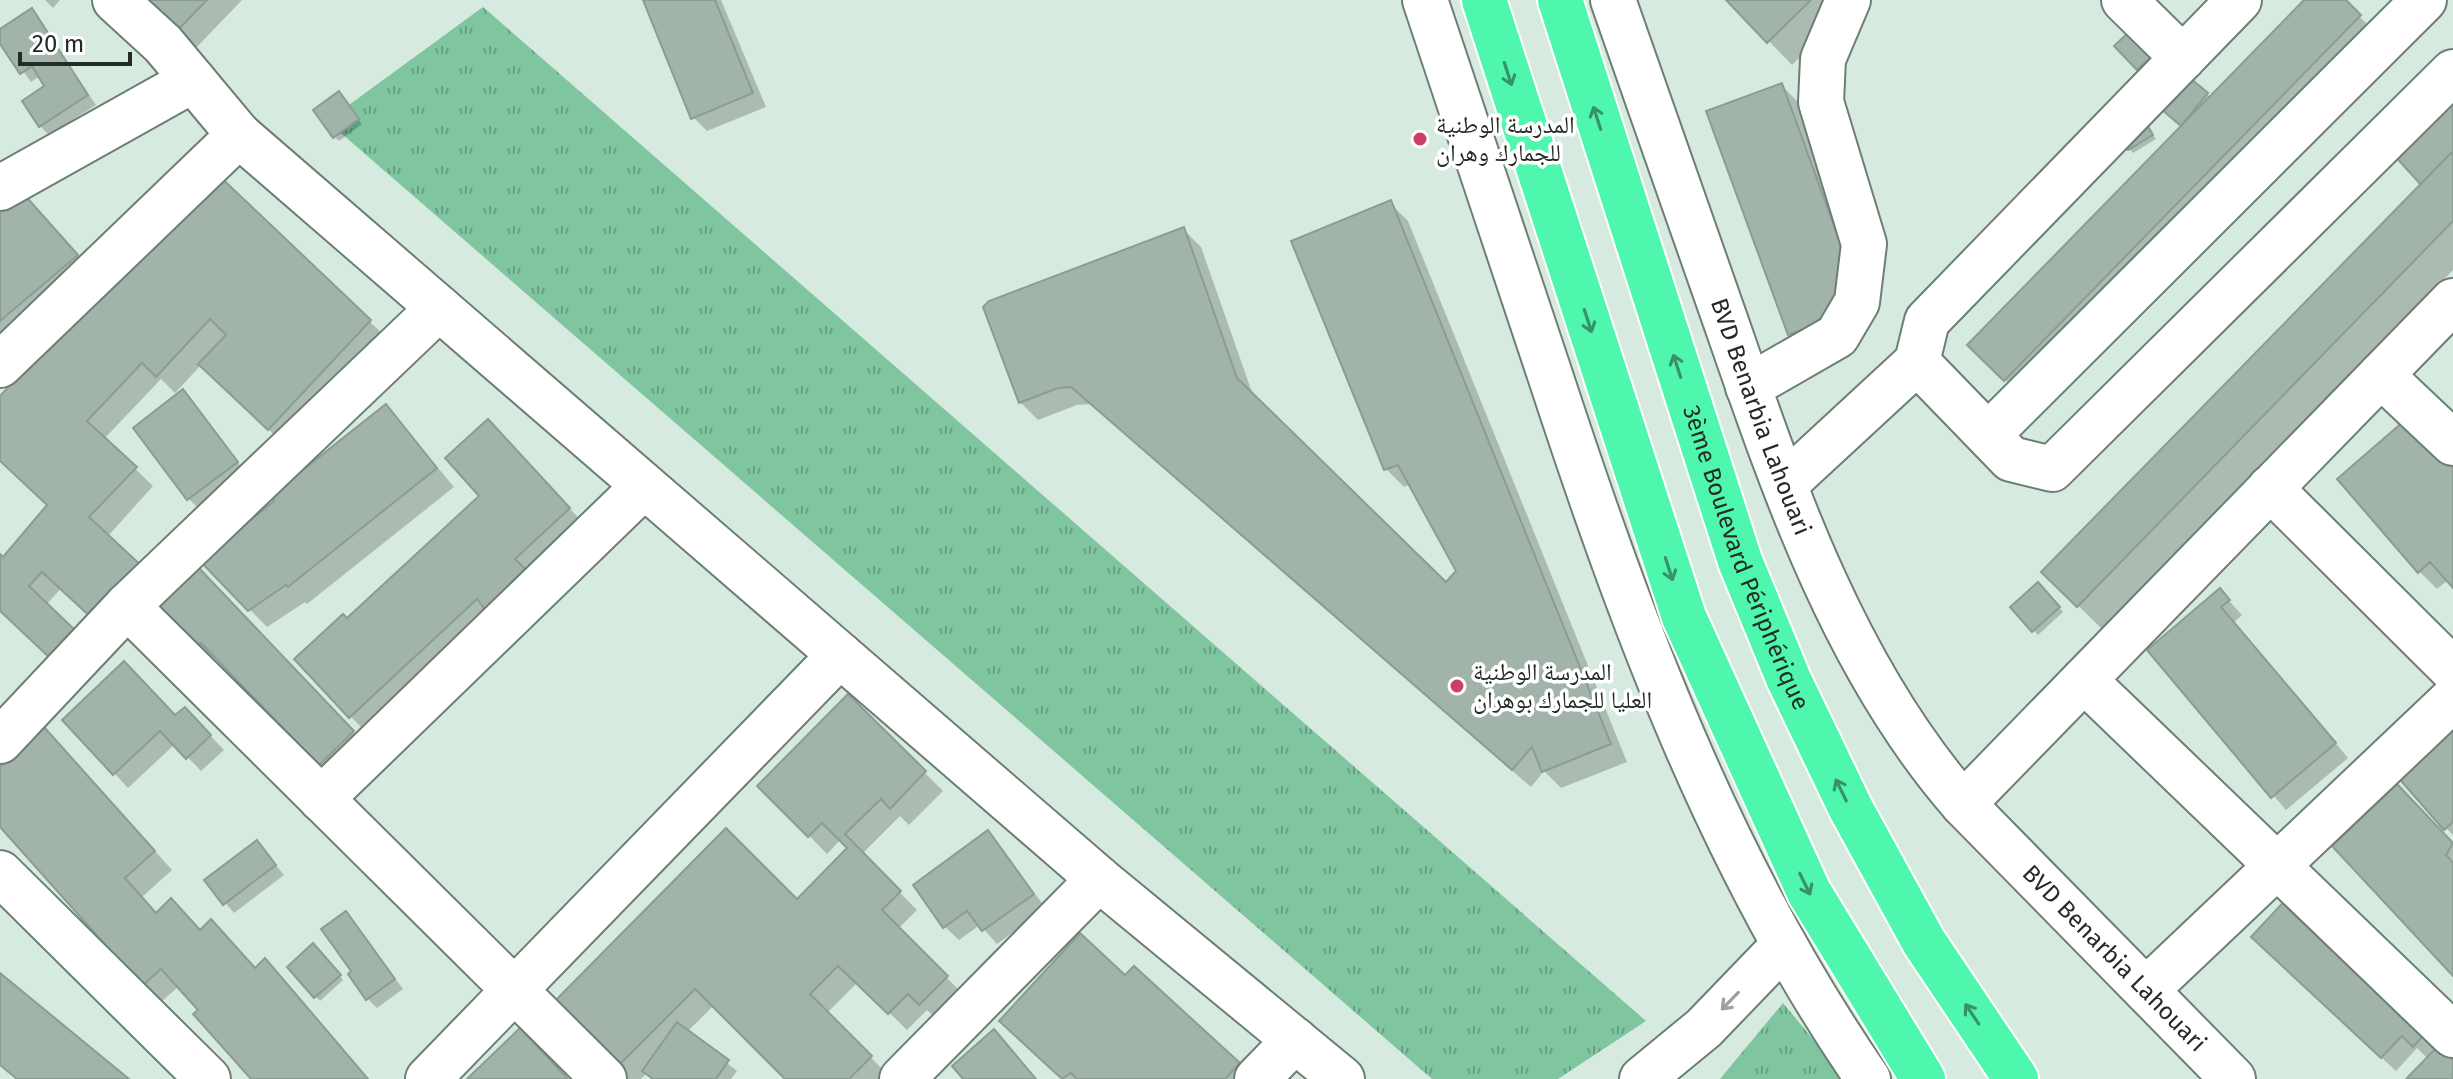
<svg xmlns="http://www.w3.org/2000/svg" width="2453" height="1079" font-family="'Fira Sans','Noto Naskh Arabic',sans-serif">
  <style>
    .grass { fill: url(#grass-tufts) }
    .shadow { fill: #0003 }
    .building { fill: #a2b4a9; stroke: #8b9d93; stroke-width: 2 }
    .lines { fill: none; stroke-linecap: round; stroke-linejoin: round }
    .minor-casing { stroke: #6d7e74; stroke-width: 48 }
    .highway-casing { stroke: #fff; stroke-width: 48 }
    .minor { stroke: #fff; stroke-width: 44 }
    .highway { stroke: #4ef7ad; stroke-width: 44 }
    .oneway { stroke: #39916a }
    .oneway2 { stroke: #9ca09e }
    .poi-dot { fill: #ce3e62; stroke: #fff; stroke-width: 3 }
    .labels { text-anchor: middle; stroke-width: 7; stroke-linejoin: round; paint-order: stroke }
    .poi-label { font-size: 24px; fill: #242b27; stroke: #fff; text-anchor: start }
    .street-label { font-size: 24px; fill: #242b27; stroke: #fff }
  </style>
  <defs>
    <pattern id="grass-tufts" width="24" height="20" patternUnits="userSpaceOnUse" patternTransform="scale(2)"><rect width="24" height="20" fill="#7ec5a0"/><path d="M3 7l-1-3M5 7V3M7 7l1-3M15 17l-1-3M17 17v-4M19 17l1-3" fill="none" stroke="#67a082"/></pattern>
  </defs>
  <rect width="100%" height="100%" fill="#d7eadf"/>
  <g class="grass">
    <path d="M483,7L1646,1021L1558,1079H1432L327,121Z"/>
    <path d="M1783,1003L1846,1079H1720Z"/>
  </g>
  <g class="shadow">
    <path d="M45,0H60L53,8Z"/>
    <path d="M141,0H242L193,51Z"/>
    <path d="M645,0H721L766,107L707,131L693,117Z"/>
    <path d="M1729,0H1854L1849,10L1792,65Z"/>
    <path d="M2307,0H2343L2383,40L2029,403L1970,345L2183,126L2165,111L2207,94L2211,98Z"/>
    <path d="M32,11L96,105L49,135L40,126L47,87L40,76L31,82L0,40V31Z"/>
    <path d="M1782,86L1806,110L1871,290L1861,341L1813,358L1789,334Z"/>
    <path d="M343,98L362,124L339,141L335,137Z"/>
    <path d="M2453,102V270L2102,629L2044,572L2423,184Z"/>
    <path d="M2145,123L2156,139L2133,153L2129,149Z"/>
    <path d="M212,172L388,339L287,447L201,365L175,393L161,379L104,439L153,486L46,605L0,609V557L3,560L49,506L0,459V399Z"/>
    <path d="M1390,203L1408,221L1627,762L1561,788L1544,771L1531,787L1091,404L1077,405L1038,420L1020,402L1183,229L1201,247L1254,398L1446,584L1459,572L1411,484L1404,487L1386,469Z"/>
    <path d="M35,208L91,270L0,347V213Z"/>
    <path d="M192,401L245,472L198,508L189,499Z"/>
    <path d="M386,406L454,487L307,604L305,602L267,627L202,561Z"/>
    <path d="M2419,411L2453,585L2448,580L2437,589L2419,571Z"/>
    <path d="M505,439L587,527L368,734L350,716L347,621L482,496Z"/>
    <path d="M211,583L366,746L334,778L216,655L202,669L169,635Z"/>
    <path d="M2038,585L2063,612L2038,635L2013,607Z"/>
    <path d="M2220,591L2242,615L2234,622L2348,758L2286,810L2150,650Z"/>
    <path d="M848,696L943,791L909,825L900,816L862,854L917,910L898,929L964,995L938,1021L927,1010L907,1030L858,982L827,1013L888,1075L884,1079H788L714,1005L687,1032L737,1071L731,1079H652L647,1073L641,1079H614L547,1012L797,902L850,848L841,839L827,854L760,786Z"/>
    <path d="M185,709L224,750L201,771L175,744L128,788L65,720L175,718Z"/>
    <path d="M2453,727V835L2446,828Z"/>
    <path d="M62,748L172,870L142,897L157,914L201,932L256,970L265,961L368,1079H254L179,986L161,1002L143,985L0,824V770Z"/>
    <path d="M2411,801L2453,845V973Z"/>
    <path d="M987,833L1046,908L997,944L980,925L959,940L945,927Z"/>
    <path d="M257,843L284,875L234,913L207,881Z"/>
    <path d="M346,914L403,989L377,1008L368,999L354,972Z"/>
    <path d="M313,946L343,980L320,1001L290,967Z"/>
    <path d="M2267,951L2438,1020L2453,1079H2409L2428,1059L2417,1048L2396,1071Z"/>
    <path d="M1125,978L1238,1065L1253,1079H1063L1019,1039Z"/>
  </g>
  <g class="building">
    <path d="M139,0H207L174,34Z"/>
    <path d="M643,0H715L753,93L691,119Z"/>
    <path d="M1726,0H1811L1767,43Z"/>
    <path d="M2304,0H2346L2361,15L2004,381L1967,345Z"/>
    <path d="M32,8L88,95L39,127L22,101L44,86L32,66L20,74L0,44V29Z"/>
    <path d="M2129,32L2152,56L2137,70L2114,46Z"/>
    <path d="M2179,69L2208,93L2181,126L2153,102Z"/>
    <path d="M1782,83L1848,264L1837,317L1788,335L1706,111Z"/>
    <path d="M339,91L359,119L333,138L313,110Z"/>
    <path d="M2453,99V160L2423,187L2393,154Z"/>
    <path d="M2142,116L2153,135L2128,150L2116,132Z"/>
    <path d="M2453,151V221L2077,607L2041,572Z"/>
    <path d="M212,169L371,320L268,430L198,364L226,335L210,319L156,377L142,363L87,421L137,467L89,517L145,569L95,621L42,572L29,586L77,632L51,659L0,611V554L3,557L47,505L0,461V396Z"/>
    <path d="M21,191L78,255L0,321V210Z"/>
    <path d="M1391,200L1611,744L1542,772L1532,747L1512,770L1071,387L1058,388L1019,403L983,307L989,301L1184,227L1237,378L1446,582L1456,571L1398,465L1384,470L1291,241Z"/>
    <path d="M183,389L238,462L187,500L133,428Z"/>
    <path d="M386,404L437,468L288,587L286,585L248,611L200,561L274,501L270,496Z"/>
    <path d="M2419,408L2453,447V588L2430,562L2418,573L2337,479Z"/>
    <path d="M488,419L570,508L515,559L526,570L485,609L477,599L349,718L294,659L343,614L347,618L479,496L445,458Z"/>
    <path d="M197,566L354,731L319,765L201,643L187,657L156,606Z"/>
    <path d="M2038,582L2060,607L2032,632L2010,607Z"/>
    <path d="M2220,588L2230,600L2221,607L2336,743L2271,798L2147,650Z"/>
    <path d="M124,661L175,715L185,707L211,735L186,759L160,731L113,775L62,720Z"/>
    <path d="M848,694L926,771L890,809L881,799L845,834L901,891L882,910L948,976L919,1005L908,994L888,1014L838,966L810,994L872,1056L849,1079H785L695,989L608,1076L544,1012L726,828L797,899L847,848L822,823L808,837L757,786Z"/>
    <path d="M2453,724V822L2444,830L2396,775Z"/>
    <path d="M44,727L155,851L125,878L156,913L171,898L200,930L211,919L255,968L265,958L368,1079H251L193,1014L198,1010L161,969L142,986L0,827V767Z"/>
    <path d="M2397,784L2453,843L2446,855L2453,863V976L2332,846Z"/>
    <path d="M988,830L1034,894L982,931L967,911L943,928L913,885Z"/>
    <path d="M257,840L276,865L223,905L204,880Z"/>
    <path d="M2290,895L2439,1018L2413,1047L2402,1036L2381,1058L2251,937Z"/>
    <path d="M346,911L395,979L366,1000L348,974L351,971L321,929Z"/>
    <path d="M1080,933L1125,975L1134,966L1240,1063L1225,1079H1077L1071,1073L1062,1079L999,1021Z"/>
    <path d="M313,943L341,975L314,998L287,967Z"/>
    <path d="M0,973L129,1079H17L0,1065Z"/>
    <path d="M677,1022L729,1060L716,1079H653L642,1071Z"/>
    <path d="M520,1028L568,1079H467Z"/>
    <path d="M994,1029L1036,1079H963L952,1066Z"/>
    <path d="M2445,1039L2453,1047V1079H2406Z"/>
  </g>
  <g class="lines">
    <g class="minor-casing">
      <g id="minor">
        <path d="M115,0L163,44L239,135L1099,879L1342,1079"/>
        <path d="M1425,0C1466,124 1508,248 1549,372C1630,619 1719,864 1868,1079"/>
        <path id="s1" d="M1613,0C1651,108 1689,217 1727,325C1785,493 1845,669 1963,804L2233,1079"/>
        <path d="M2124,0L2183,58"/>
        <path d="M0,188L193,80"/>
        <path d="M1917,362L1927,321L2239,0"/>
        <path d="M0,365L239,135"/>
        <path d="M2381,375L2453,443"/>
        <path d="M1748,387L1837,336L1857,302L1864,244L1821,102L1823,59L1848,0"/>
        <path d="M1988,435L2424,0"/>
        <path d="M1785,484L1917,362L2011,459L2052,469L2453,72"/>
        <path d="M2270,488L2453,670"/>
        <path d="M127,606L604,1079"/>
        <path d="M2084,680L2453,1035"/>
        <path d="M0,741L127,606L439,308"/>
        <path d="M321,799L644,486"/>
        <path d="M1963,804L2453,301"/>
        <path d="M0,873L208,1079"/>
        <path d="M2146,990L2453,699"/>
        <path d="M428,1079L840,655"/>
        <path d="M902,1079L1099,879"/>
        <path d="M1257,1079L1295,1040"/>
        <path d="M1642,1079L1704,1028L1784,945"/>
      </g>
    </g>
    <g class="highway-casing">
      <g id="highway">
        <path d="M1484,0L1684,617L1809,892L1923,1079"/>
        <path id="s2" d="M1560,0L1740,561L1789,680L1851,809L1924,942L2016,1079"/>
      </g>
    </g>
    <use href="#minor" class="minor"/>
    <use href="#highway" class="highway"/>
  </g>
  <defs><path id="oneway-shaft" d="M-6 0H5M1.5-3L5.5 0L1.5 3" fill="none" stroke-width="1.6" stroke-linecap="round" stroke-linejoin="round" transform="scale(2)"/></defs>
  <g class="oneway">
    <use href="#oneway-shaft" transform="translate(1508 74) rotate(72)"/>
    <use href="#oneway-shaft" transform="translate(1597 118) rotate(-108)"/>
    <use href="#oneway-shaft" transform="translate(1588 321) rotate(72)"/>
    <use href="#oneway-shaft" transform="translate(1677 366) rotate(-108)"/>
    <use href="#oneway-shaft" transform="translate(1669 569) rotate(72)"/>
    <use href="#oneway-shaft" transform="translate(1841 790) rotate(-116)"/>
    <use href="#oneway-shaft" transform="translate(1805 884) rotate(64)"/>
    <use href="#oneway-shaft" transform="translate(1972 1014) rotate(-124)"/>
  </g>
  <use class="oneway2" href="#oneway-shaft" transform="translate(1730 1001) rotate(134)"/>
  <g class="poi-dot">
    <circle cx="1420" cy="139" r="8"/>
    <circle cx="1457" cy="686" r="8"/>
  </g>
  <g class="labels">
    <g class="poi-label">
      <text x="1436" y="133">المدرسة الوطنية<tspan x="1436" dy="28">للجمارك وهران</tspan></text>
      <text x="1473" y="680">المدرسة الوطنية<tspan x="1473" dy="28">العليا للجمارك بوهران</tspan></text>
    </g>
    <g class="street-label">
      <text dy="8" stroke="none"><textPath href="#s1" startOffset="442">BVD Benarbia Lahouari</textPath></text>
      <text dy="8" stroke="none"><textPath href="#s2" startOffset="588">3ème Boulevard Périphérique</textPath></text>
      <text dy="8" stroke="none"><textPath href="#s1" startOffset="1098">BVD Benarbia Lahouari</textPath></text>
    </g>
  </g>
  <path d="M20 52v12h110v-12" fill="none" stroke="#242b27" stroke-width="4"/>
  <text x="32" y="52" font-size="24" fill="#242b27" stroke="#ffffff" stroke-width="6" paint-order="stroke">20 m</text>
</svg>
